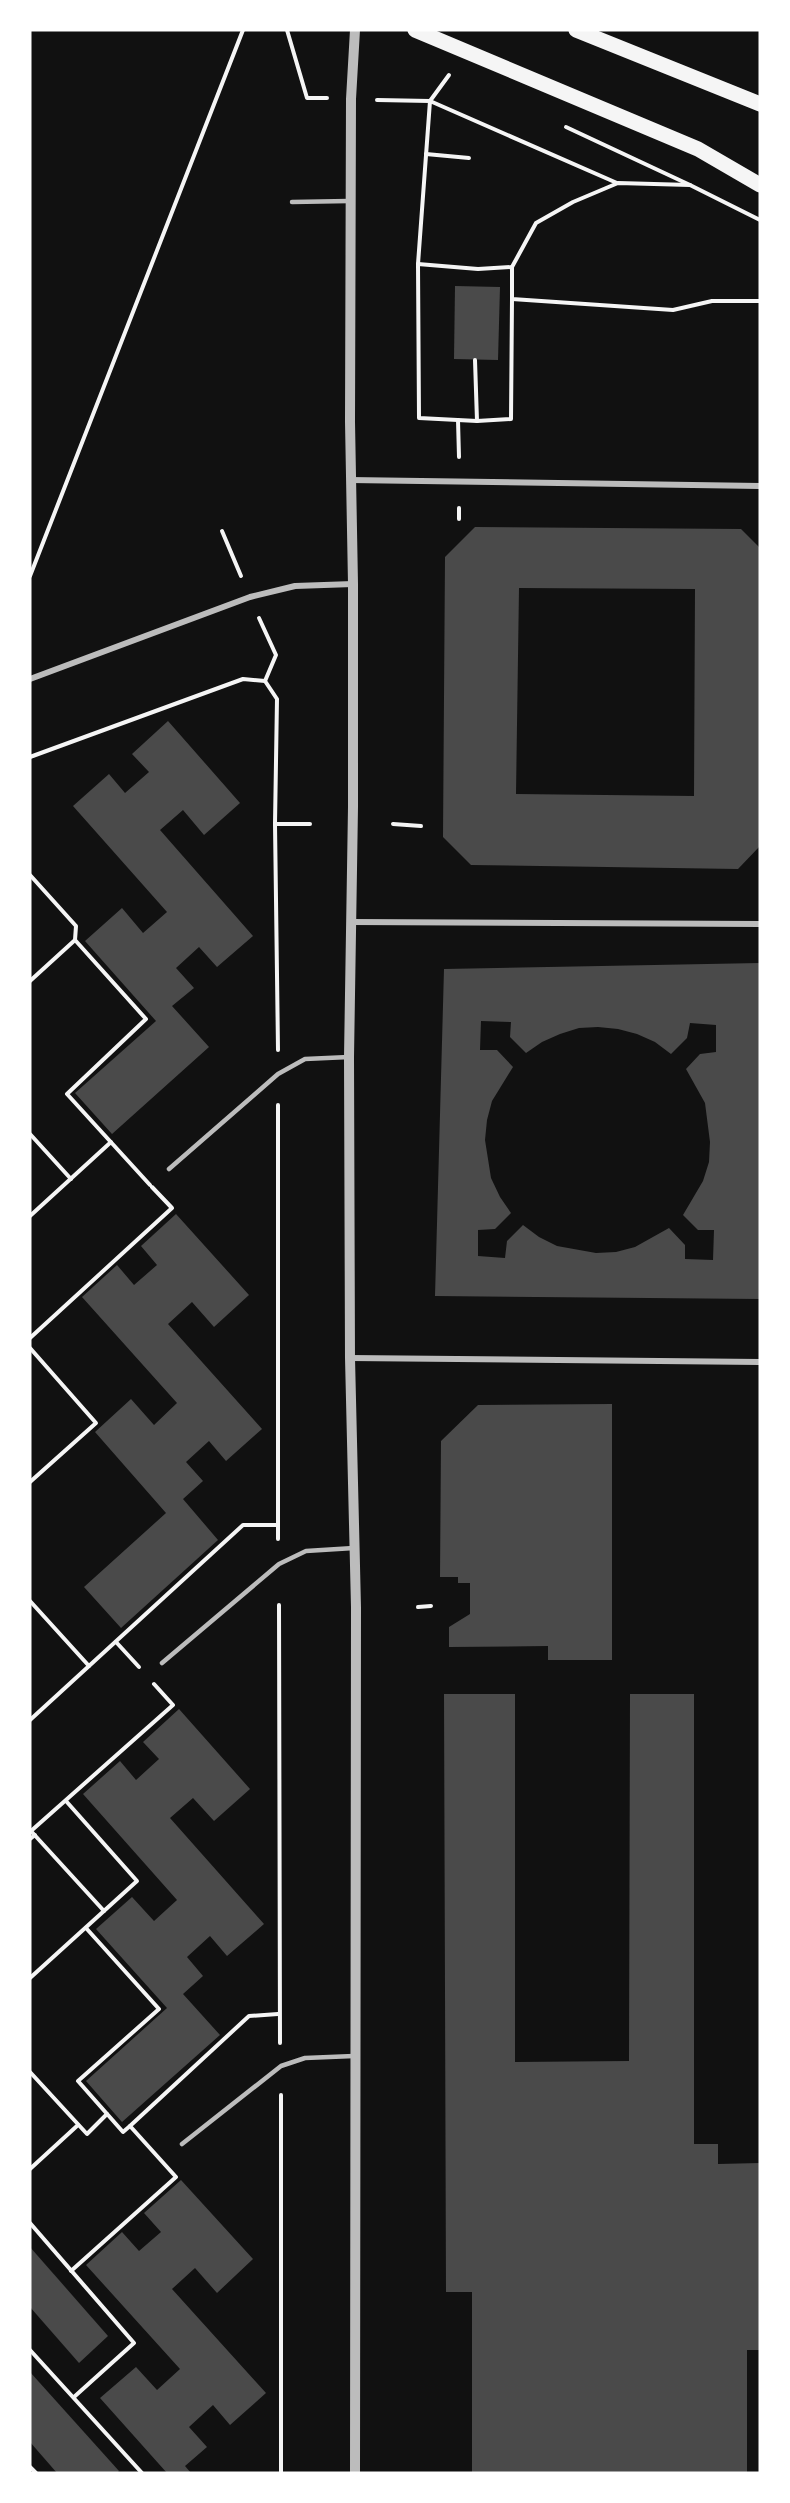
<svg xmlns="http://www.w3.org/2000/svg" width="790" height="2503" font-family="'Exo 2',sans-serif">
  <style>
    .building { fill: #4a4a4a; fill-rule: evenodd }
    .lines { fill: none; stroke-linecap: round; stroke-linejoin: round }
    .path { stroke: #f5f5f5; stroke-width: 4 }
    .service { stroke: #bcbcbc; stroke-width: 4.5 }
    .minor { stroke: #bcbcbc; stroke-width: 6 }
    .tertiary { stroke: #bcbcbc; stroke-width: 10 }
    .primary { stroke: #f5f5f5; stroke-width: 15 }
  </style>
  <rect width="100%" height="100%" fill="#111"/>
  <g class="building">
    <path d="M455,286L500,287L498,360L454,359Z"/>
    <path d="M475,527L741,529L760,548V846L738,869L471,865L443,837L445,557ZM519,588L695,589L694,796L516,794Z"/>
    <path d="M168,721L240,803L204,835L183,810L160,830L253,936L217,967L199,947L176,968L194,988L172,1006L209,1047L112,1134L75,1093L156,1021L85,941L122,908L143,933L167,912L73,806L109,774L125,793L149,772L132,754Z"/>
    <path d="M760,963V1299L435,1296L444,969ZM481,1021L511,1022L510,1037L526,1053L542,1042L560,1034L579,1028L598,1027L618,1029L637,1034L655,1042L671,1054L687,1038L690,1023L716,1025V1052L700,1054L686,1069L705,1103L710,1142L709,1162L703,1181L683,1215L698,1230H714L713,1260L685,1259V1245L669,1228L635,1247L616,1252L596,1253L557,1246L539,1237L523,1225L507,1241L505,1258L478,1256V1230L495,1229L511,1213L500,1197L491,1178L485,1140L487,1120L492,1101L513,1067L497,1050H480Z"/>
    <path d="M176,1214L249,1295L214,1327L192,1302L168,1324L262,1429L226,1461L209,1441L186,1462L203,1481L183,1499L218,1540L121,1628L84,1587L166,1513L95,1432L131,1399L154,1425L177,1403L82,1297L117,1265L134,1285L157,1265L141,1246Z"/>
    <path d="M612,1404V1660H548V1646L449,1647V1627L470,1614V1583H458V1577H440L441,1441L478,1405Z"/>
    <path d="M444,1694H515V2062L629,2061L630,1694H694V2144H718V2164L760,2163V2350H747V2473H472V2292H446Z"/>
    <path d="M179,1709L250,1789L214,1821L193,1798L170,1818L264,1924L227,1956L210,1936L187,1957L203,1976L183,1994L220,2035L122,2122L86,2081L167,2008L96,1929L132,1897L154,1921L177,1900L83,1794L120,1761L136,1780L159,1759L143,1742Z"/>
    <path d="M181,2180L253,2259L217,2293L195,2268L172,2289L266,2393L230,2425L213,2405L189,2427L207,2447L185,2466L191,2473H167L100,2398L136,2367L157,2390L180,2369L86,2265L122,2232L139,2251L161,2232L144,2213Z"/>
    <path d="M30,2247L108,2336L79,2363L30,2307Z"/>
    <path d="M30,2372L119,2471L117,2473H57L30,2442Z"/>
  </g>
  <g class="lines">
    <g class="path">
      <path d="M287,30L307,98H327"/>
      <path d="M377,100L430,101L449,75"/>
      <path d="M566,127L690,185L760,220"/>
      <path d="M426,154L469,158"/>
      <path d="M418,264L430,101L617,183"/>
      <path d="M512,267V299L673,310L712,301H760"/>
      <path d="M512,299L511,419L477,421L419,418L418,264L478,269L512,267L536,223L573,202L618,183L690,185"/>
      <path d="M475,360L477,421"/>
      <path d="M458,420L459,457"/>
      <path d="M459,508V519"/>
      <path d="M222,531L241,576"/>
      <path d="M30,576L243,30"/>
      <path d="M259,618L276,655L265,681"/>
      <path d="M30,757L243,679L265,681L277,699L275,824L278,1050"/>
      <path d="M275,824H310"/>
      <path d="M393,824L421,826"/>
      <path d="M30,875L76,926L75,940L30,981"/>
      <path d="M75,940L146,1019L67,1094L150,1185"/>
      <path d="M278,1105V1539"/>
      <path d="M30,1134L71,1179"/>
      <path d="M30,1216L111,1142"/>
      <path d="M30,1338L172,1208L152,1187"/>
      <path d="M30,1348L96,1423L30,1482"/>
      <path d="M30,1601L89,1666"/>
      <path d="M279,1605L280,2043"/>
      <path d="M418,1607L431,1606"/>
      <path d="M116,1642L139,1667"/>
      <path d="M30,1720L243,1525H278"/>
      <path d="M30,1830L104,1911"/>
      <path d="M31,1831L173,1705L154,1684"/>
      <path d="M30,1839L35,1835"/>
      <path d="M86,1928L159,2009L78,2081L123,2132L130,2126"/>
      <path d="M30,1978L137,1881L66,1801"/>
      <path d="M30,2072L87,2134L107,2114"/>
      <path d="M281,2095V2473"/>
      <path d="M30,2169L78,2125"/>
      <path d="M30,2223L134,2343L74,2397"/>
      <path d="M71,2271L176,2177L130,2126L249,2016L278,2014"/>
      <path d="M30,2350L142,2473"/>
      <path d="M30,2467L36,2473"/>
    </g>
    <g class="service">
      <path d="M292,202L349,201"/>
      <path d="M169,1169L278,1074L305,1059L349,1057"/>
      <path d="M162,1663L279,1564L306,1551L354,1548"/>
      <path d="M182,2144L281,2066L305,2058L354,2056"/>
    </g>
    <g class="minor">
      <path d="M350,480L760,486"/>
      <path d="M30,679L250,597L295,586L353,584"/>
      <path d="M351,922L760,924"/>
      <path d="M350,1358L760,1362"/>
    </g>
    <path class="tertiary" d="M355,2473L356,1607L350,1358L349,1057L353,807V584L350,422L351,99L355,30"/>
    <g class="primary">
      <path d="M415,30L698,149L760,185"/>
      <path d="M576,30L760,104"/>
    </g>
  </g>
  <rect width="790" height="2503" fill="none" stroke="#ffffff" stroke-width="63"/>
</svg>
